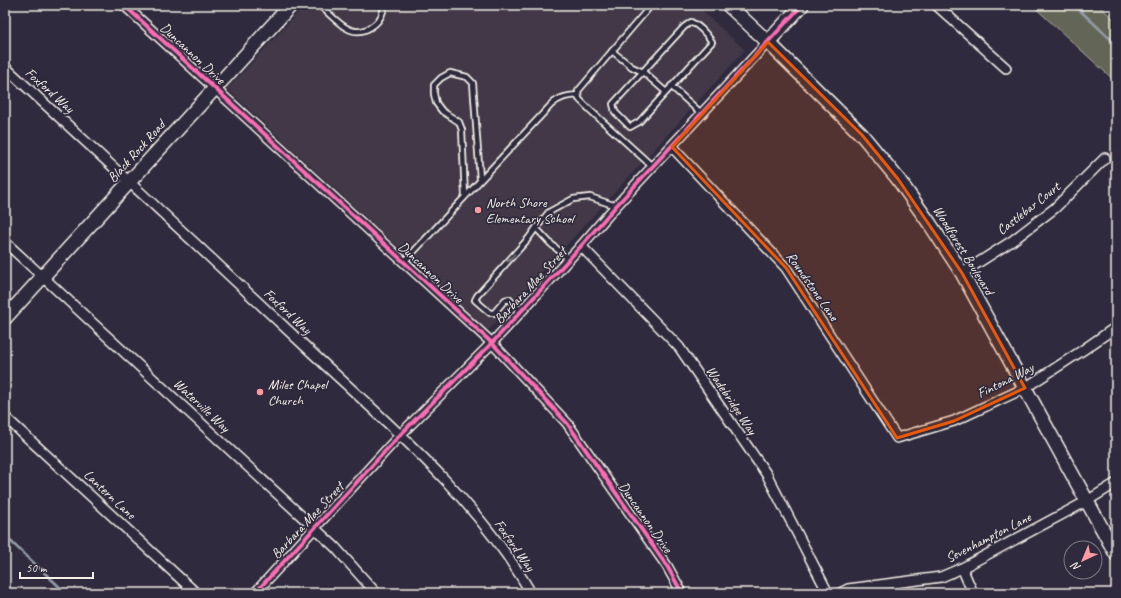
<svg xmlns="http://www.w3.org/2000/svg" width="1121" height="598" font-family="Caveat,sans-serif">
  <style>
    .built { fill: #423747 }
    .green { fill: #646657; stroke: #acaca0 }
    .lines { fill: none; stroke-linecap: round; stroke-linejoin: round }
    .stream { stroke: #9199a5; stroke-width: 3 }
    .lane-casing { stroke: #f4f1e8; stroke-width: 8 }
    .street-casing { stroke: #f4f1e8; stroke-width: 12 }
    .secondary-casing { stroke: #f4f1e8; stroke-width: 16 }
    .lane { stroke: #2f2a3d; stroke-width: 4.5 }
    .street { stroke: #2f2a3d; stroke-width: 9 }
    .secondary { stroke: #2f2a3d; stroke-width: 13 }
    .cycleway-casing { stroke: #2f2a3d; stroke-width: 6 }
    .cycleway { stroke: #f96db3; stroke-width: 4 }
    .oneway { fill: #747079 }
    .marked { fill: #e8590c; fill-opacity: 0.2; stroke: #e8590c; stroke-width: 3; stroke-linejoin: round }
    .poi-dot { fill: #ff9aa2; stroke: #2f2a3d; stroke-width: 1.5 }
    .labels { text-anchor: middle; stroke-width: 3.5; stroke-linejoin: round; paint-order: stroke }
    .street-label { font-size: 14px; fill: #f4f1e8; stroke: #2f2a3d }
    .poi-label { font-size: 14px; fill: #f4f1e8; stroke: #2f2a3d; text-anchor: start }
  </style>
  <rect width="100%" height="100%" fill="#2f2a3d"/>
  <filter id="ink" filterUnits="userSpaceOnUse"><feTurbulence type="fractalNoise" baseFrequency=".025" numOctaves="2"/><feDisplacementMap in="SourceGraphic" scale="8" xChannelSelector="R" yChannelSelector="G"/><feConvolveMatrix kernelMatrix="1 2 1 2 8 2 1 2 1" color-interpolation-filters="sRGB"/></filter>
  <g filter="url(#ink)">
    <path class="built" d="M305,5H696L745,50L488,331L227,89Z"/>
    <path class="green" d="M1032,5H1098L1116,21V82Z"/>
    <g class="lines">
      <g class="stream">
        <path d="M1074,5L1116,44"/>
        <path d="M5,536L66,593"/>
      </g>
      <g class="lane-casing">
        <g id="lane">
          <path d="M319,5C336,18 351,44 375,24C380,20 384,12 384,5"/>
          <path d="M648,5V9L578,91L579,99L590,110L653,167"/>
          <path d="M691,22C700,26 706,33 712,42L639,122L630,127L615,112L613,104L684,27Z"/>
          <path d="M612,51L632,67L643,72L666,92"/>
          <path d="M671,86L702,114"/>
          <path d="M465,196L462,130L459,122L442,111L436,103L434,94V85L441,78L450,73L467,77L473,83L480,179"/>
          <path d="M569,259L551,244L536,228L549,212L573,199L590,197L616,206"/>
          <path d="M404,262L551,105C559,97 567,96 578,95"/>
          <path d="M521,311L509,299L505,300L494,313H490L475,300L477,296L528,239L536,228"/>
        </g>
      </g>
      <g class="street-casing">
        <g id="street">
          <path d="M124,5L492,343L567,423L667,566L682,593"/>
          <path d="M936,5L1006,68"/>
          <path d="M5,67C106,160 207,254 307,348C388,424 475,496 531,593"/>
          <path d="M672,147L786,268L897,438L954,421L1025,388L1083,350L1116,327"/>
          <path d="M5,242L335,547L376,593"/>
          <path d="M581,246L679,347L767,475L828,593"/>
          <path d="M962,273L1012,241L1055,208L1105,158"/>
          <path d="M5,417L196,593"/>
          <path d="M962,568L973,593"/>
          <path d="M255,593L400,435L492,343L581,246L616,206L768,42"/>
          <path d="M840,593L848,589L941,577L962,568L1087,501L1116,483"/>
        </g>
      </g>
      <g class="secondary-casing">
        <g id="secondary">
          <path d="M728,5L768,42L862,135L898,179L930,224L962,273L1116,554"/>
          <path d="M768,42L802,5"/>
          <path d="M5,318L291,5"/>
        </g>
      </g>
      <use href="#lane" class="lane"/>
      <use href="#street" class="street"/>
      <use href="#secondary" class="secondary"/>
      <g class="cycleway-casing">
        <g id="cycleway">
          <path d="M124,5L492,343L567,423L667,566L682,593"/>
          <path d="M255,593L400,435L492,343L581,246L616,206L802,5"/>
        </g>
      </g>
      <use href="#cycleway" class="cycleway"/>
    </g>
    <defs><path id="oneway-solid" d="M-6-.8H1V-3.2L6.5 0L1 3.2V.8H-6Z"/></defs>
    <use class="oneway" href="#oneway-solid" transform="translate(511 258) rotate(132)"/>
  </g>
  <path class="marked" d="M768,42L862,135L898,179L962,273L1025,388L954,421L897,438L786,268L672,147Z"/>
  <g class="poi-dot">
    <circle cx="478" cy="210" r="4"/>
    <circle cx="260" cy="392" r="4"/>
  </g>
  <g class="labels">
    <g class="street-label">
      <text transform="translate(193 53) rotate(43)" y="5">Duncannon Drive</text>
      <text transform="translate(50 90) rotate(42)" y="5">Foxford Way</text>
      <text transform="translate(136 151) rotate(-48)" y="5">Black Rock Road</text>
      <text transform="translate(1028 208) rotate(-38)" y="5">Castlebar Court</text>
      <text transform="translate(964 250) rotate(58)" y="5">Woodforest Boulevard</text>
      <text transform="translate(431 272) rotate(43)" y="5">Duncannon Drive</text>
      <text transform="translate(530 285) rotate(-47)" y="5">Barbara Mae Street</text>
      <text transform="translate(813 286) rotate(55)" y="5">Roundstone Lane</text>
      <text transform="translate(288 311) rotate(43)" y="5">Foxford Way</text>
      <text transform="translate(1005 380) rotate(-27)" y="5">Fintona Way</text>
      <text transform="translate(732 400) rotate(56)" y="5">Wadebridge Way</text>
      <text transform="translate(202 405) rotate(43)" y="5">Waterville Way</text>
      <text transform="translate(110 494) rotate(43)" y="5">Lantern Lane</text>
      <text transform="translate(646 517) rotate(55)" y="5">Duncannon Drive</text>
      <text transform="translate(307 520) rotate(-47)" y="5">Barbara Mae Street</text>
      <text transform="translate(988 537) rotate(-27)" y="5">Sevenhampton Lane</text>
      <text transform="translate(515 545) rotate(55)" y="5">Foxford Way</text>
    </g>
    <g class="poi-label">
      <text x="486" y="207">North Shore<tspan x="486" dy="16">Elementary School</tspan></text>
      <text x="268" y="389">Miles Chapel<tspan x="268" dy="16">Church</tspan></text>
    </g>
  </g>
  <rect width="1121" height="598" fill="none" stroke="#2f2a3d" stroke-width="20"/>
  <rect x="10" y="10" width="1101" height="578" fill="none" stroke="#f4f1e8" stroke-width="1.5" filter="url(#ink)"/>
  <g transform="translate(1083 560) rotate(224)"><circle r="19" fill="#2f2a3d" stroke="#7e7a81"/>
  <path d="M0-3L7 15L0 10L-7 15Z" fill="#ff9aa2"/>
  <text y="-6" font-size="11" font-weight="bold" text-anchor="middle" fill="#f4f1e8">N</text>
  </g>
  <path d="M20 572v6h73v-6" fill="none" stroke="#f4f1e8" stroke-width="2"/>
  <text x="26" y="572" font-size="12" fill="#f4f1e8" stroke="#2f2a3d" stroke-width="3" paint-order="stroke">50 m</text>
</svg>
